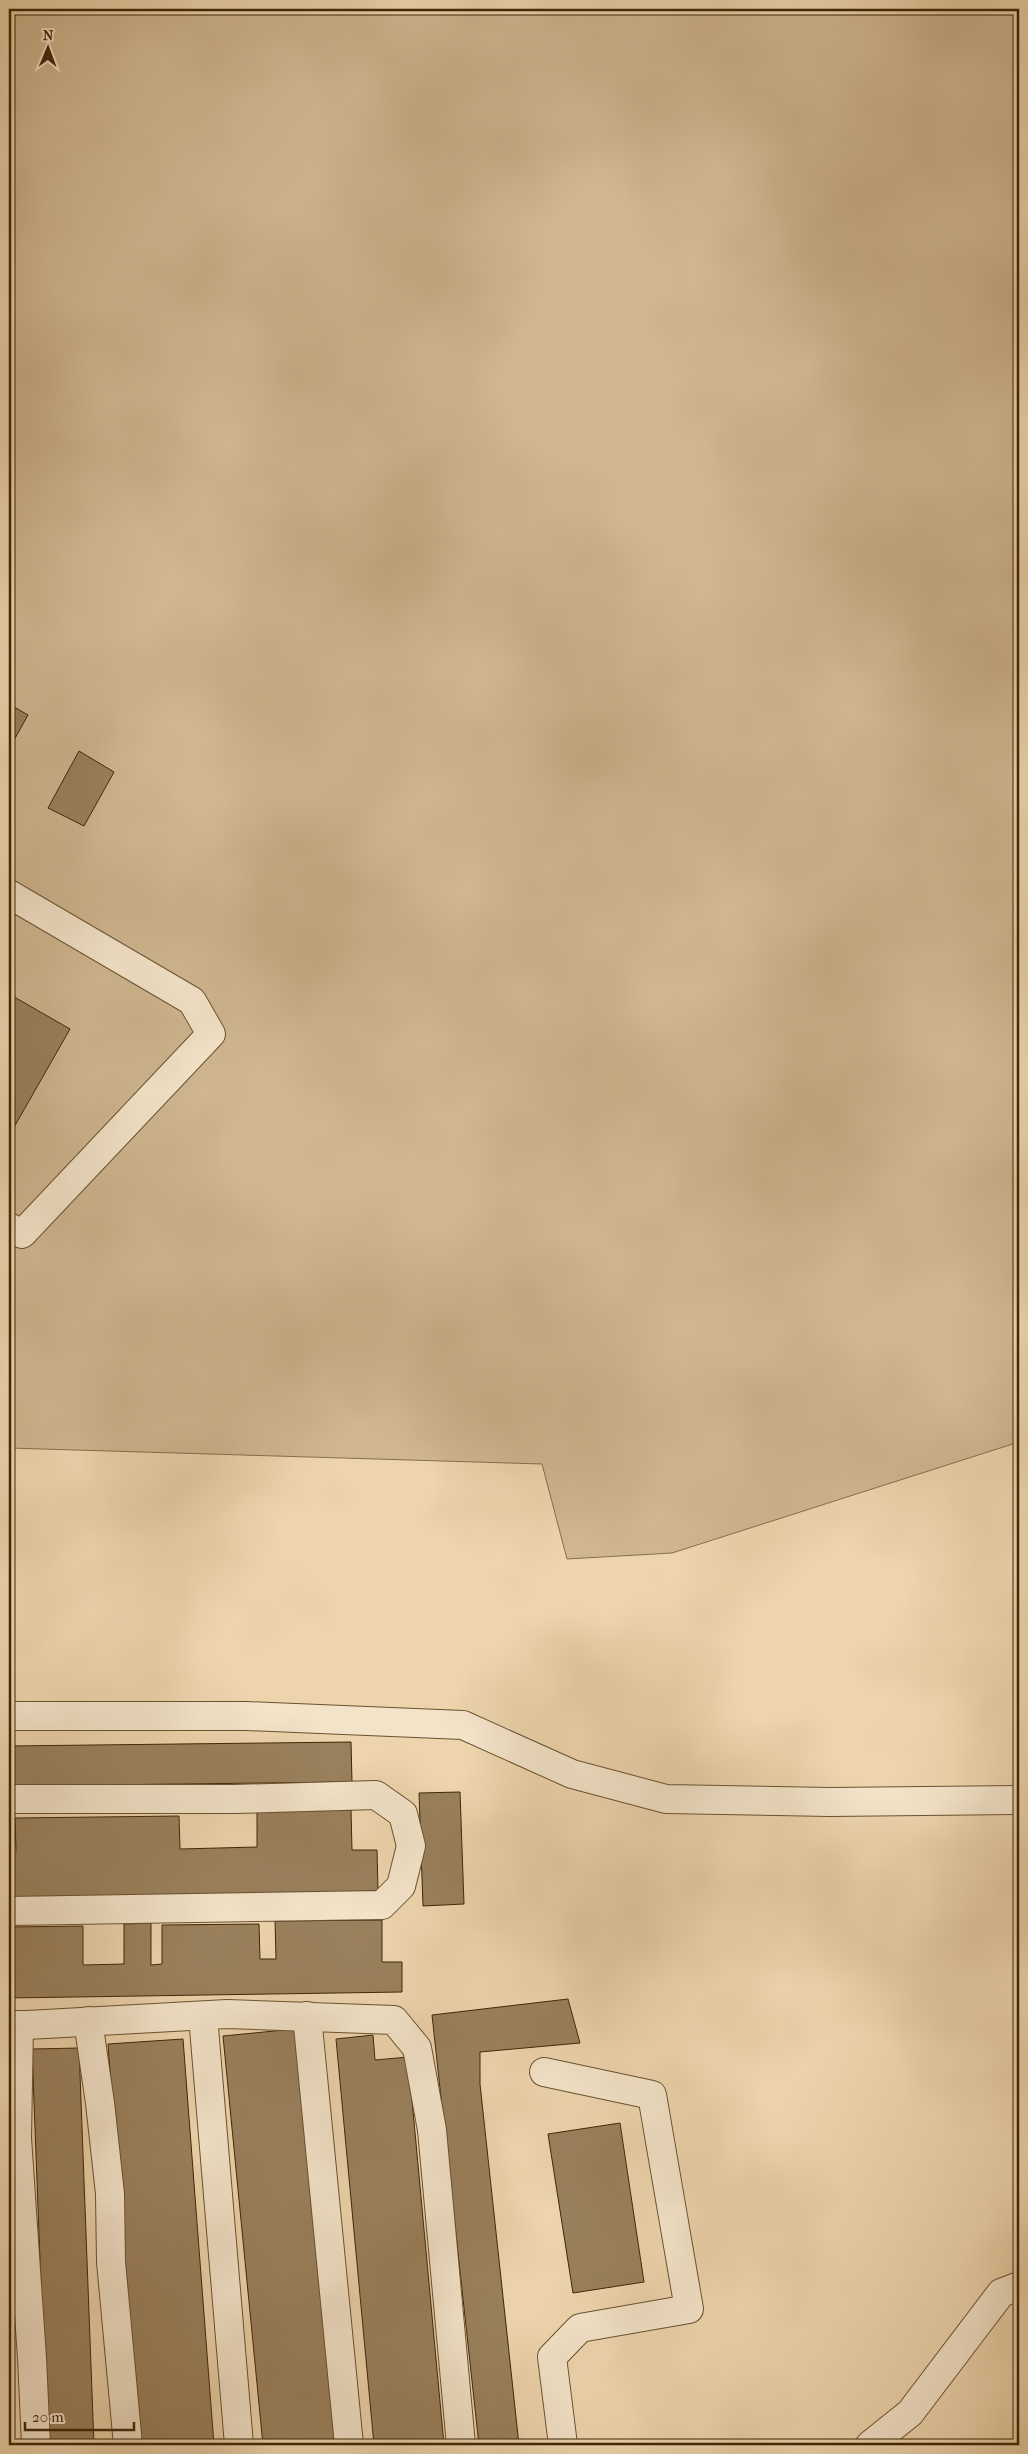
<svg xmlns="http://www.w3.org/2000/svg" width="1028" height="2454" font-family="'IM FELL French Canon',serif">
  <style>
    .green { fill: #cfb690; stroke: #876e4b }
    .building { fill: #99805c; stroke: #3f2606 }
    .lines { fill: none; stroke-linecap: round; stroke-linejoin: round }
    .minor-casing { stroke: #6a5230; stroke-width: 30 }
    .minor { stroke: #f3e3c9; stroke-width: 28 }
  </style>
  <rect width="100%" height="100%" fill="#edd4ac"/>
  <filter id="stains"><feTurbulence type="fractalNoise" baseFrequency=".004" numOctaves="4"/><feColorMatrix values="0 0 0 0 .2 0 0 0 0 .09 0 0 0 0 .02 0 0 0 .5 -.17"/></filter>
  <radialGradient id="worn" r=".72"><stop offset=".6" stop-color="#630" stop-opacity="0"/><stop offset="1" stop-color="#630" stop-opacity=".3"/></radialGradient>
  <path class="green" d="M9,9H1019V1442L672,1553L567,1559L542,1464L9,1448Z"/>
  <g class="building">
    <path d="M9,704L28,715L9,749Z"/>
    <path d="M79,751L114,772L84,826L48,808Z"/>
    <path d="M9,994L70,1029L9,1136Z"/>
    <path d="M351,1742L352,1782L9,1786V1746Z"/>
    <path d="M460,1792L464,1904L423,1906L419,1793Z"/>
    <path d="M351,1810L352,1850H377L378,1891L9,1898V1851H16L15,1818L179,1816L180,1849L257,1847V1812Z"/>
    <path d="M382,1920V1962H402V1992L9,1998V1927L83,1926V1965L124,1964V1924L151,1923V1965L162,1964V1925L259,1924L260,1959H276L275,1921Z"/>
    <path d="M568,1999L580,2043L480,2052V2084L519,2445H479L432,2015Z"/>
    <path d="M295,2029L335,2445H263L223,2036Z"/>
    <path d="M373,2035L375,2060L408,2057L444,2445H374L336,2039Z"/>
    <path d="M183,2039L214,2445H138L108,2044Z"/>
    <path d="M79,2048L94,2445H47L32,2049Z"/>
    <path d="M620,2123L644,2282L573,2293L548,2134Z"/>
    <path d="M9,2326L12,2445H9Z"/>
  </g>
  <g class="lines">
    <g class="minor-casing">
      <g id="minor">
        <path d="M9,894L192,1001L211,1034L22,1234L9,1227"/>
        <path d="M9,1716H246L463,1725L572,1774L666,1799L830,1802L1019,1800"/>
        <path d="M9,1799H234L376,1795L403,1814L411,1846L401,1886L382,1905L9,1911"/>
        <path d="M203,2016L239,2445"/>
        <path d="M307,2016L349,2445"/>
        <path d="M88,2021L100,2103L110,2194L111,2262L128,2445"/>
        <path d="M9,2026L227,2014L394,2020L417,2048L432,2130L461,2445"/>
        <path d="M544,2072L652,2095L689,2309L580,2328L552,2357L563,2445"/>
        <path d="M9,2138H17L19,2025"/>
        <path d="M17,2138L32,2358L36,2445"/>
        <path d="M870,2445L910,2413L1001,2293L1019,2286"/>
      </g>
    </g>
    <use href="#minor" class="minor"/>
  </g>
  <rect width="1028" height="2454" fill="none" stroke="#edd4ac" stroke-width="30"/>
  <rect x="10" y="10" width="1008" height="2434" fill="none" stroke="#3f2606" stroke-width="2.5"/>
  <rect x="15" y="15" width="998" height="2424" fill="none" stroke="#3f2606"/>
  <g transform="translate(48 48) rotate(1)" stroke="#f3e3c9" stroke-width="4" paint-order="stroke">
  <path d="M0-4L9 19L0 12L-9 19Z" fill="#3f2606"/>
  <text y="-8" font-size="14" font-weight="bold" text-anchor="middle" fill="#3f2606">N</text>
  </g>
  <path d="M25 2422v8h109v-8" fill="none" stroke="#3f2606" stroke-width="2.5"/>
  <text x="32" y="2422" font-size="15" fill="#3f2606" stroke="#f3e3c9" stroke-width="4" paint-order="stroke">20 m</text>
  <rect width="100%" height="100%" filter="url(#stains)"/>
  <rect width="100%" height="100%" fill="url(#worn)"/>
</svg>
